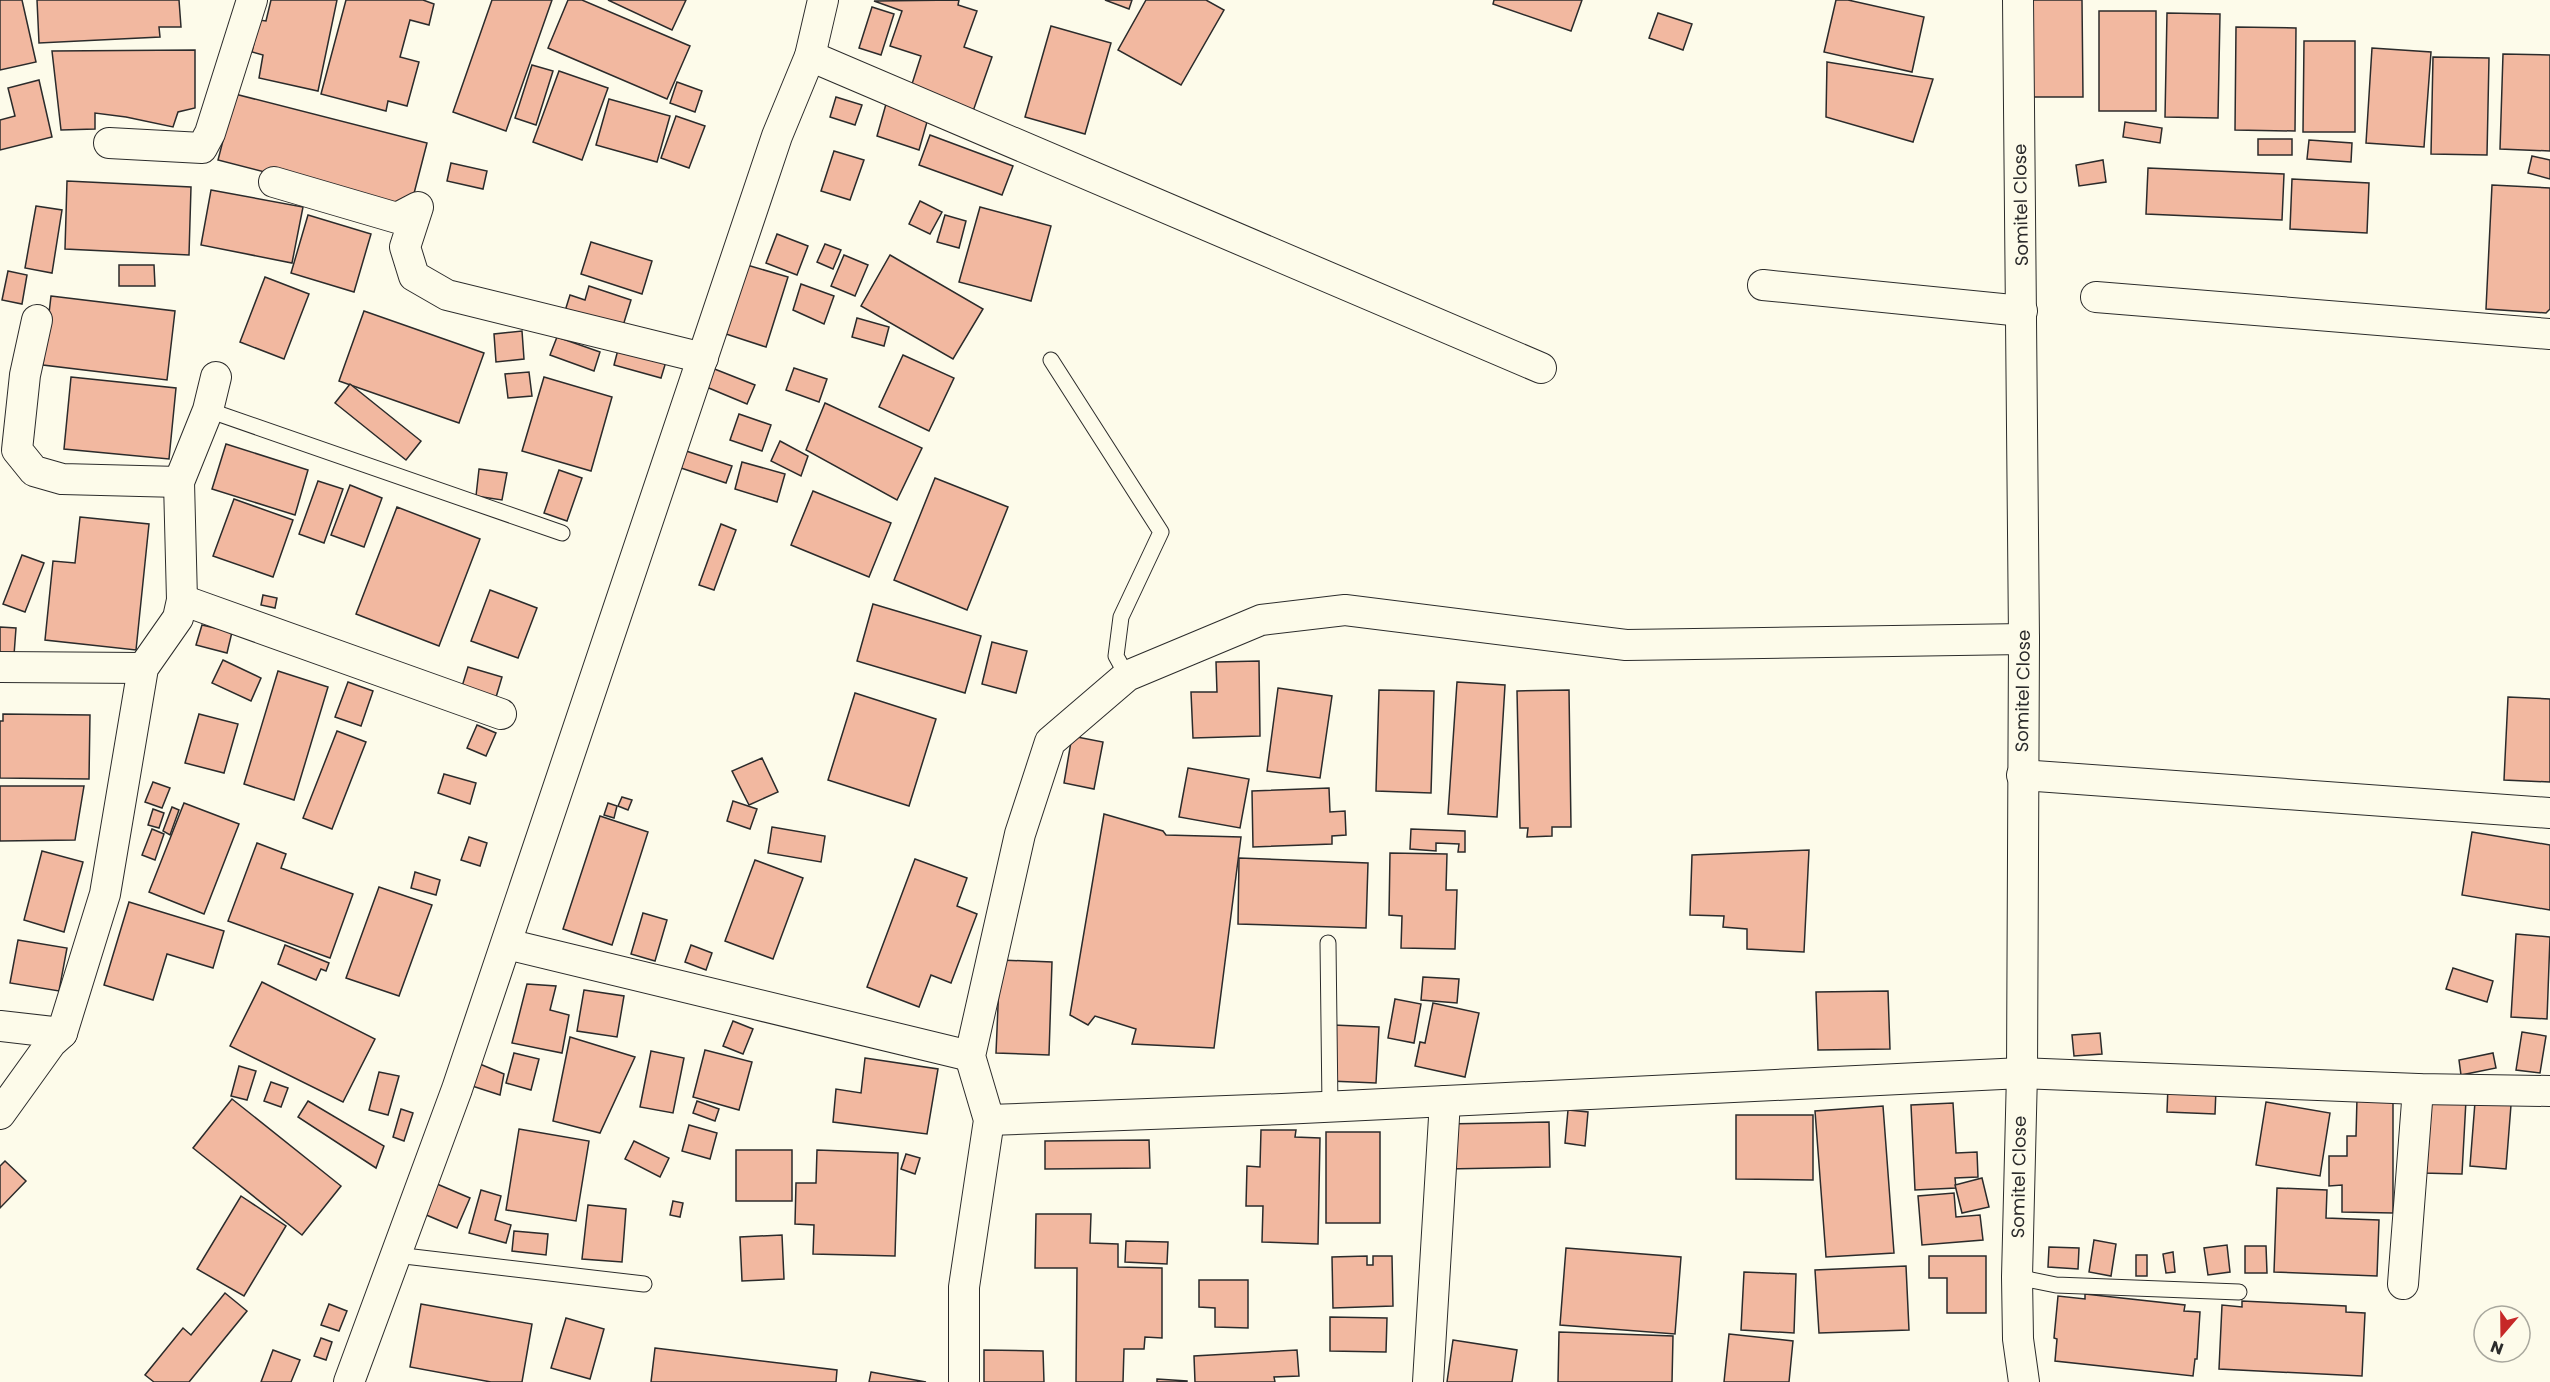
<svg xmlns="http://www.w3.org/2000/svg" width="2550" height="1382" font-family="Poppins,sans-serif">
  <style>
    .building { fill: #f2b8a0; stroke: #2b2b2b; stroke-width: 1.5 }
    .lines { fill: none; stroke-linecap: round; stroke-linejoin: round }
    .lane-casing { stroke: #2b2b2b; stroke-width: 17 }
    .street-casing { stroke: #2b2b2b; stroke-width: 32 }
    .lane { stroke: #fdfbea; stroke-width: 15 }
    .street { stroke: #fdfbea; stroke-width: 30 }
    .labels { text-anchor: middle; stroke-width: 4.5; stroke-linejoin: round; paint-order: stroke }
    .street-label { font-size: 18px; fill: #2b2b2b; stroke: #fdfbea }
  </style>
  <rect width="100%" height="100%" fill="#fdfbea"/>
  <g class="building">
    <path d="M0,0H22L36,62L0,70Z"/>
    <path d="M37,0H179L181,27H159L160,37L39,43Z"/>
    <path d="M271,0H337L318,91L259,78L263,55L252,52L259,20L266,21Z"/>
    <path d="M346,0H423L434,4L429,25L410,20L400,57L419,62L407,106L388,101L386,111L321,94Z"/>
    <path d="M492,0H552L506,131L453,112Z"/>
    <path d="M568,0H582L690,46L667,99L548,48Z"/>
    <path d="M608,0H686L672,30Z"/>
    <path d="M959,0L958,5L977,11L964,47L992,57L971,117L911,87L921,56L890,46L902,11L874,1Z"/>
    <path d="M1105,0H1132L1129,9Z"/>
    <path d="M1146,0H1206L1224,10L1181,85L1118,50Z"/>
    <path d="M1494,0H1582L1571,31L1493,4Z"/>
    <path d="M1836,0H1848L1924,17L1912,72L1824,52Z"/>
    <path d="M2027,0H2082L2083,97H2029Z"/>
    <path d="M872,7L894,14L881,55L859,48Z"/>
    <rect x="2099" y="11" width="57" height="100"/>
    <path d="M1658,13L1692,24L1683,50L1649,38Z"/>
    <path d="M2167,13L2220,14L2218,118L2165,117Z"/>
    <path d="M1051,26L1111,43L1085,134L1025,117Z"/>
    <path d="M2236,27L2296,28L2295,131L2235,130Z"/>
    <path d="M2304,41H2355V132H2303Z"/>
    <path d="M2372,48L2431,52L2424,147L2366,143Z"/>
    <path d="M195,50V108L178,112L173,127L126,117L95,113V129L61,130L52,51Z"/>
    <path d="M2503,54L2550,55V151L2500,149Z"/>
    <path d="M2433,57L2489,58L2487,155L2431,154Z"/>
    <path d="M1827,62L1933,79L1913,142L1826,117Z"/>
    <path d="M532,65L553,71L536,125L515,118Z"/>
    <path d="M559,71L608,88L582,160L533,142Z"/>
    <path d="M39,80L52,137L0,150V120L15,116L8,88Z"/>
    <path d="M677,82L702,91L695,112L670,103Z"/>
    <path d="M235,94L427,143L410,209L218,160Z"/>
    <path d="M836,97L862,105L855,125L830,117Z"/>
    <path d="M609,99L670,116L657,162L596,145Z"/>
    <path d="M886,104L927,122L919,150L877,136Z"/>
    <path d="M676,116L705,126L689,168L661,158Z"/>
    <path d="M2125,122L2162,128L2160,143L2123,137Z"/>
    <path d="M930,135L1013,166L1002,195L919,165Z"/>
    <rect x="2258" y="139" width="34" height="16"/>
    <path d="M2309,140L2352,143L2351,162L2307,159Z"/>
    <path d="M834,151L864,160L850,200L821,191Z"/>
    <path d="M2532,156L2550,160V179L2528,173Z"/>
    <path d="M2103,160L2106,182L2079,186L2076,165Z"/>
    <path d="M451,163L487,171L483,189L447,181Z"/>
    <path d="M2148,168L2284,174L2282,220L2146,214Z"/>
    <path d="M2292,179L2369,183L2367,233L2290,229Z"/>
    <path d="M67,181L191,187L189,255L65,249Z"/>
    <path d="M2492,185L2550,188V309L2546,313L2486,309Z"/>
    <path d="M211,190L303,207L292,263L201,245Z"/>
    <path d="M920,201L942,212L930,234L909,224Z"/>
    <path d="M36,206L62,210L52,273L25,268Z"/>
    <path d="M980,207L1051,226L1031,301L959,282Z"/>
    <path d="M308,215L371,234L354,292L291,273Z"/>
    <path d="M945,215L966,221L959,248L937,242Z"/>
    <path d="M777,234L808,246L797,275L766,263Z"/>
    <path d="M591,242L652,261L642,294L581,274Z"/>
    <path d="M825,244L841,250L833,269L817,262Z"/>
    <path d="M844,255L868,265L855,296L831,286Z"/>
    <path d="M890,255L983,309L953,359L861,306Z"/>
    <path d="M119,265H154L155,286H119Z"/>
    <path d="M747,265L788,277L766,347L726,334Z"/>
    <path d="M8,271L27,275L22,304L2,300Z"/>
    <path d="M265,277L309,294L284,359L240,342Z"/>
    <path d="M801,284L834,296L824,324L793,310Z"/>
    <path d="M589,286L631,300L622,329L565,311L570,295L585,300Z"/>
    <path d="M51,296L175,311L167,380L43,365Z"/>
    <path d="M364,311L484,353L459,423L339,381Z"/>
    <path d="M857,318L889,327L884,346L852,337Z"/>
    <path d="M522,331L524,359L496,362L494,334Z"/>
    <path d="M557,337L600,352L594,371L550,355Z"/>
    <path d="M620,342L668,355L661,378L614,365Z"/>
    <path d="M903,355L954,378L929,431L879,407Z"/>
    <path d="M712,368L755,385L747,404L704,386Z"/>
    <path d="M794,368L827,379L819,402L786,390Z"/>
    <path d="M529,372L532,396L508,398L505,374Z"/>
    <path d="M71,377L176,388L169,459L64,449Z"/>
    <path d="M544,377L612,397L591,471L522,451Z"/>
    <path d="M350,384L421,441L406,460L335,403Z"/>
    <path d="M825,403L922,448L897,500L806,450Z"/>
    <path d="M739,414L771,425L762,451L730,440Z"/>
    <path d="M780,441L808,456L801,476L771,461Z"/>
    <path d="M226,444L308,470L295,515L212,489Z"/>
    <path d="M680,449L732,466L726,483L675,466Z"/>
    <path d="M742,462L785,474L777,502L735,489Z"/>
    <path d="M479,469L507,473L502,500L476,496Z"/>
    <path d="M559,470L582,478L567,521L544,513Z"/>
    <path d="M935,478L1008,507L967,610L894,580Z"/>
    <path d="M318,481L343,489L324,543L299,534Z"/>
    <path d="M350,485L382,498L364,547L331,535Z"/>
    <path d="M813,491L891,523L869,577L791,545Z"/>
    <path d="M234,499L293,520L273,577L213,556Z"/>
    <path d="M397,507L480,539L439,646L356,614Z"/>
    <path d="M80,517L149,524L136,650L45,640L53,561L75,563Z"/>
    <path d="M721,524L736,530L714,590L699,585Z"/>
    <path d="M22,555L44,563L25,612L3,604Z"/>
    <path d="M490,590L537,608L518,658L471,641Z"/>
    <path d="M263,595L277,598L275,608L261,605Z"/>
    <path d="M873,604L981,636L965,693L857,661Z"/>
    <path d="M202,625L232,632L227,653L196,645Z"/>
    <path d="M0,627L16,628L14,655L0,654Z"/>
    <path d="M992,642L1027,651L1016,693L982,684Z"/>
    <path d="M223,660L261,678L251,701L212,683Z"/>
    <path d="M1259,661L1260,736L1193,738L1191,692H1217L1216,662Z"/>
    <path d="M468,667L502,677L494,704L460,693Z"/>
    <path d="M278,671L328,687L294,800L244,784Z"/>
    <path d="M348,682L373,691L361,726L335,717Z"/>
    <path d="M1457,682L1505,685L1497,817L1448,814Z"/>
    <path d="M1278,688L1332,696L1320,778L1267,771Z"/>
    <path d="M1379,690L1434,691L1431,793L1376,791Z"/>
    <path d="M1569,690L1571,827H1552V836L1527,837L1528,828H1520L1517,691Z"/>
    <path d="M855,693L936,719L909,806L828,780Z"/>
    <path d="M2508,697L2550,699V782L2504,780Z"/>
    <path d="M3,714L90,715L89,779L0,778V721H3Z"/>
    <path d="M199,714L238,724L224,773L185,763Z"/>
    <path d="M477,725L496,733L486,756L467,748Z"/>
    <path d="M337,731L366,742L332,829L303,818Z"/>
    <path d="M1072,736L1103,742L1094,789L1064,783Z"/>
    <path d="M762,758L778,792L749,805L732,771Z"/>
    <path d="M1188,768L1249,779L1240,828L1179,817Z"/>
    <path d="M444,774L476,783L470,804L438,793Z"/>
    <path d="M153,782L170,788L162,808L145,802Z"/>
    <path d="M0,786H84L75,840L0,841Z"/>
    <path d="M1329,788L1330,812L1345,811L1346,835L1332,836V844L1253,847L1252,791Z"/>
    <path d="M622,797L632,800L628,810L618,806Z"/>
    <path d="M733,801L757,809L750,829L727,821Z"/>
    <path d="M184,803L239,824L204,914L149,892Z"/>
    <path d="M608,803L617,806L614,818L604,815Z"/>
    <path d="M172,807L179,810L170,835L163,831Z"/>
    <path d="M153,809L164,813L159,828L148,825Z"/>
    <path d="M1104,814L1163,831L1166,835L1241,837L1214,1048L1132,1044L1136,1029L1095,1016L1088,1025L1070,1015Z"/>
    <path d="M600,816L648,832L612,945L563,929Z"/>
    <path d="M772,827L825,836L821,862L768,853Z"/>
    <path d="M152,829L164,834L155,860L142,855Z"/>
    <path d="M1411,829L1465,831V852H1458L1459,844L1436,843V851L1410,849Z"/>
    <path d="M2472,832L2550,845V910L2462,895Z"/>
    <path d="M469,837L487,843L480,866L461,860Z"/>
    <path d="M257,843L286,854L281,868L353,894L330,958L228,921Z"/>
    <path d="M1809,850L1804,952L1747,949V929L1723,927L1724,916L1690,915L1692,855Z"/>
    <path d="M42,851L83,862L64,932L24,920Z"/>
    <path d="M1390,853L1447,854L1446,890H1457L1455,949L1401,948L1402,916L1389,915Z"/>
    <path d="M1239,858L1368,863L1366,928L1238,924Z"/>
    <path d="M915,859L967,878L957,906L977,914L951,983L931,975L919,1007L867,987Z"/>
    <path d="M755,860L803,878L773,959L725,941Z"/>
    <path d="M415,872L440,880L436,895L411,888Z"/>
    <path d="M379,887L432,905L399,996L346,978Z"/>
    <path d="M129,902L224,931L213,968L167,954L153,1000L104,985Z"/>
    <path d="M643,913L667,920L655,961L631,954Z"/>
    <path d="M2516,934L2550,937L2547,1019L2511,1017Z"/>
    <path d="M18,940L67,948L59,991L10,983Z"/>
    <path d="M285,945L329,963L326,971L321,969L316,980L278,964Z"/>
    <path d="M691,945L712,953L706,970L685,962Z"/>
    <path d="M1000,960L1052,962L1049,1055L996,1053Z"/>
    <path d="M2453,968L2493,981L2487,1002L2446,989Z"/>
    <path d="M1423,977L1459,979L1457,1003L1421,1000Z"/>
    <path d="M262,982L375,1039L343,1102L230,1046Z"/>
    <path d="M527,984L556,986L550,1010L569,1015L562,1053L512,1043Z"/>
    <path d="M584,990L624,996L617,1037L577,1031Z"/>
    <path d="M1888,991L1890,1049L1818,1050L1816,992Z"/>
    <path d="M1395,999L1421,1004L1414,1043L1388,1038Z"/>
    <path d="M1433,1003L1479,1013L1465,1077L1415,1066L1420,1042L1425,1043Z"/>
    <path d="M733,1021L753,1029L743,1054L723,1046Z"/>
    <path d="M1333,1025L1379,1027L1376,1083L1330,1081Z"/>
    <path d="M2522,1032L2546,1036L2540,1073L2516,1070Z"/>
    <path d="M2100,1033L2102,1054L2074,1056L2072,1035Z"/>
    <path d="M570,1037L635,1057L600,1133L553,1121Z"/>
    <path d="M705,1050L752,1062L739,1110L693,1097Z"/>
    <path d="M651,1051L684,1058L673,1113L640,1107Z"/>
    <path d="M514,1053L539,1059L531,1090L506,1083Z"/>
    <path d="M2493,1053L2496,1068L2461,1075L2459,1060Z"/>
    <path d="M865,1058L938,1069L927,1134L833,1122L836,1089L861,1093Z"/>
    <path d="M475,1062L504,1074L500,1095L466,1084Z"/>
    <path d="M239,1066L256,1071L247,1100L231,1096Z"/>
    <path d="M379,1072L399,1076L388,1115L369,1110Z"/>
    <path d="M271,1082L288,1088L281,1107L264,1101Z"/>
    <path d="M2168,1086L2216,1089L2215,1114L2167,1112Z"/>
    <path d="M2357,1098H2393V1213L2342,1212V1185L2329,1186V1156H2347V1136H2356Z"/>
    <path d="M2426,1098L2466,1100L2462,1174L2422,1173Z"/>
    <path d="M232,1099L341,1186L302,1235L193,1148Z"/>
    <path d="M308,1101L384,1146L376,1168L298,1117Z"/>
    <path d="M697,1101L719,1109L715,1121L693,1113Z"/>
    <path d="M2266,1102L2330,1113L2320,1176L2256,1165Z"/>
    <path d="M2475,1102L2511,1105L2506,1169L2470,1166Z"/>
    <path d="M1953,1103L1956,1153L1977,1152L1978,1177L1955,1178L1956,1188L1915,1190L1911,1105Z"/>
    <path d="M1883,1106L1894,1253L1826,1257L1815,1111Z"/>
    <path d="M401,1109L413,1113L404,1141L393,1137Z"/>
    <path d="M1568,1110L1588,1112L1585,1146L1565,1143Z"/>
    <path d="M1736,1115H1813V1180L1736,1179Z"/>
    <path d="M1549,1122L1550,1167L1446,1169L1445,1124Z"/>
    <path d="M689,1125L717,1133L710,1159L682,1151Z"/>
    <path d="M519,1129L589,1141L576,1221L506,1210Z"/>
    <path d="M1261,1130H1296L1295,1137L1320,1138L1318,1244L1262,1242L1263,1206H1246L1247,1166L1260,1167Z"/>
    <rect x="1326" y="1132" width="54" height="91"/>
    <path d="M1149,1140L1150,1168L1045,1169V1141Z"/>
    <path d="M634,1141L669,1158L660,1177L625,1159Z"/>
    <rect x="736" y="1150" width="56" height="51"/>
    <path d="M817,1150L898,1153L895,1256L813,1254L814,1225L795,1224L796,1183H816Z"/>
    <path d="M906,1154L920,1158L915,1174L901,1169Z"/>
    <path d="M5,1161L26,1181L0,1208V1166Z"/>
    <path d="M1982,1178L1989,1207L1962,1213L1955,1185Z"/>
    <path d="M437,1184L470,1198L457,1228L424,1214Z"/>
    <path d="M2277,1188L2327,1190L2326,1218L2379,1220L2377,1276L2274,1272Z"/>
    <path d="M481,1190L501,1196L495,1220L511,1225L506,1243L469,1233Z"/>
    <path d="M1954,1193L1956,1217L1980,1215L1983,1240L1922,1245L1918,1196Z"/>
    <path d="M241,1196L286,1226L244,1296L197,1269Z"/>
    <path d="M673,1201L683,1203L680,1217L670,1215Z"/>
    <path d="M588,1205L626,1209L622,1262L582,1259Z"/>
    <path d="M1036,1214H1091L1090,1243L1118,1244V1267L1162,1268V1338L1145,1337L1144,1349H1124L1123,1382H1076L1077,1268H1035Z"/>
    <path d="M514,1231L548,1234L546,1255L512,1251Z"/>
    <path d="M782,1235L784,1279L742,1281L740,1237Z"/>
    <path d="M2094,1240L2116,1244L2111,1276L2089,1272Z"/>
    <path d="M1126,1241L1168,1242L1167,1264L1125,1262Z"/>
    <path d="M2227,1245L2230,1272L2208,1275L2204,1248Z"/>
    <path d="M2245,1246H2266L2267,1273H2245Z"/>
    <path d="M2049,1247L2079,1248L2078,1269L2048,1267Z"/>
    <path d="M1566,1248L1681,1257L1675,1334L1560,1325Z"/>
    <path d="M2173,1252L2175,1272L2166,1273L2163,1254Z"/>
    <rect x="2136" y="1255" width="11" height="21"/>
    <path d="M1367,1256V1265H1373V1256H1392L1393,1306L1333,1308L1332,1257Z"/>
    <path d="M1929,1256H1986V1313H1947V1278H1929Z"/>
    <path d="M1906,1266L1909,1330L1819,1333L1815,1270Z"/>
    <path d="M1744,1272L1796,1274L1794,1333L1741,1330Z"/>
    <path d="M1199,1280H1248V1328L1215,1327V1308L1199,1307Z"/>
    <path d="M225,1293L247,1311L189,1382H154L145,1375L183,1328L191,1335Z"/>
    <path d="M2085,1294L2185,1305L2184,1311L2200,1312L2197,1359H2195L2193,1376L2055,1361L2057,1339L2054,1338L2058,1296L2085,1299Z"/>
    <path d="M2242,1301L2346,1306V1312L2365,1313L2362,1376L2219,1369L2222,1305L2242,1307Z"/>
    <path d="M329,1304L347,1311L339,1331L321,1325Z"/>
    <path d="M421,1304L532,1324L522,1382H491L410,1367Z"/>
    <path d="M1330,1317L1387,1318L1386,1352L1330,1351Z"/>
    <path d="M566,1318L604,1329L590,1379L551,1368Z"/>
    <path d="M1559,1332L1673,1336L1672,1382H1558Z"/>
    <path d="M1729,1334L1793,1341L1789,1382H1724Z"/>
    <path d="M321,1338L332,1342L326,1360L314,1356Z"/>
    <path d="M1453,1340L1517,1350L1512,1382H1447Z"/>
    <path d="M655,1348L837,1370L836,1382H651Z"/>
    <path d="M273,1350L300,1360L291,1382H261Z"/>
    <path d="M984,1350L1043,1351L1044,1382H984Z"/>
    <path d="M1297,1350L1299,1376L1274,1377L1275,1382H1195L1194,1356Z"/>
    <path d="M871,1372L926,1382H869Z"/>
    <path d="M1157,1379L1187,1381V1382H1157Z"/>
  </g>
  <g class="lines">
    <g class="lane-casing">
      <g id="lane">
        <path d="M1051,360L1161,532L1121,617L1116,656L1127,676"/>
        <path d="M208,410L562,533"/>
        <path d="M1328,943L1330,1107"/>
        <path d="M396,1255L644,1284"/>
        <path d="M2017,1277L2056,1285L2239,1292"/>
      </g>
    </g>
    <g class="street-casing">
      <g id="street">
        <path d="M2018,0L2024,639L2022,1073L2017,1277L2018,1339L2024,1382"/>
        <path d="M810,56L1541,368"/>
        <path d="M109,143L202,148L210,133L252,0"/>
        <path d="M274,182L397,218L418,207L405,247L414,276L447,295L703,358"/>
        <path d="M1763,285L2022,311"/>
        <path d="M2096,297L2550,334"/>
        <path d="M37,320L25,375L17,450L34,471L62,479L179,482"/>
        <path d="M182,600L501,714"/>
        <path d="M0,667L143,668"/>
        <path d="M2022,775L2550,813"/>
        <path d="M507,944L970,1056"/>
        <path d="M0,1026L62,1033"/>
        <path d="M0,1114L51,1043L62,1033L105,894L143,668L178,618L182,600L179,482L208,410L216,377"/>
        <path d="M989,1120L1282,1109L2022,1073L2418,1089L2550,1091"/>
        <path d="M2403,1284L2418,1089"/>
        <path d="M349,1382L457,1089L777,136L810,56L823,0"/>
        <path d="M964,1382V1287L989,1120L970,1056L1020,834L1050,742L1127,676L1261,620L1345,610L1626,645L2024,639"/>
        <path d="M1428,1382L1445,1101"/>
      </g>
    </g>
    <use href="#lane" class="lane"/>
    <use href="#street" class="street"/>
  </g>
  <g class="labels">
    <g class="street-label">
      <text transform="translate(2021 205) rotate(-91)" y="6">Somitel Close</text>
      <text transform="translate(2023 691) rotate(-89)" y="6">Somitel Close</text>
      <text transform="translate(2019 1177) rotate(-89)" y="6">Somitel Close</text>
    </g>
  </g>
  <g transform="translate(2502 1334) rotate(200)"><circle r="28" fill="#fdfbea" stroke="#a9a89e" stroke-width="1.5"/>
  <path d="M0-4.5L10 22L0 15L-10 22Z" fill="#c62828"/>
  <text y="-9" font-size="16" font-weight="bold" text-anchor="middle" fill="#2b2b2b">N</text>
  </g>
</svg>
